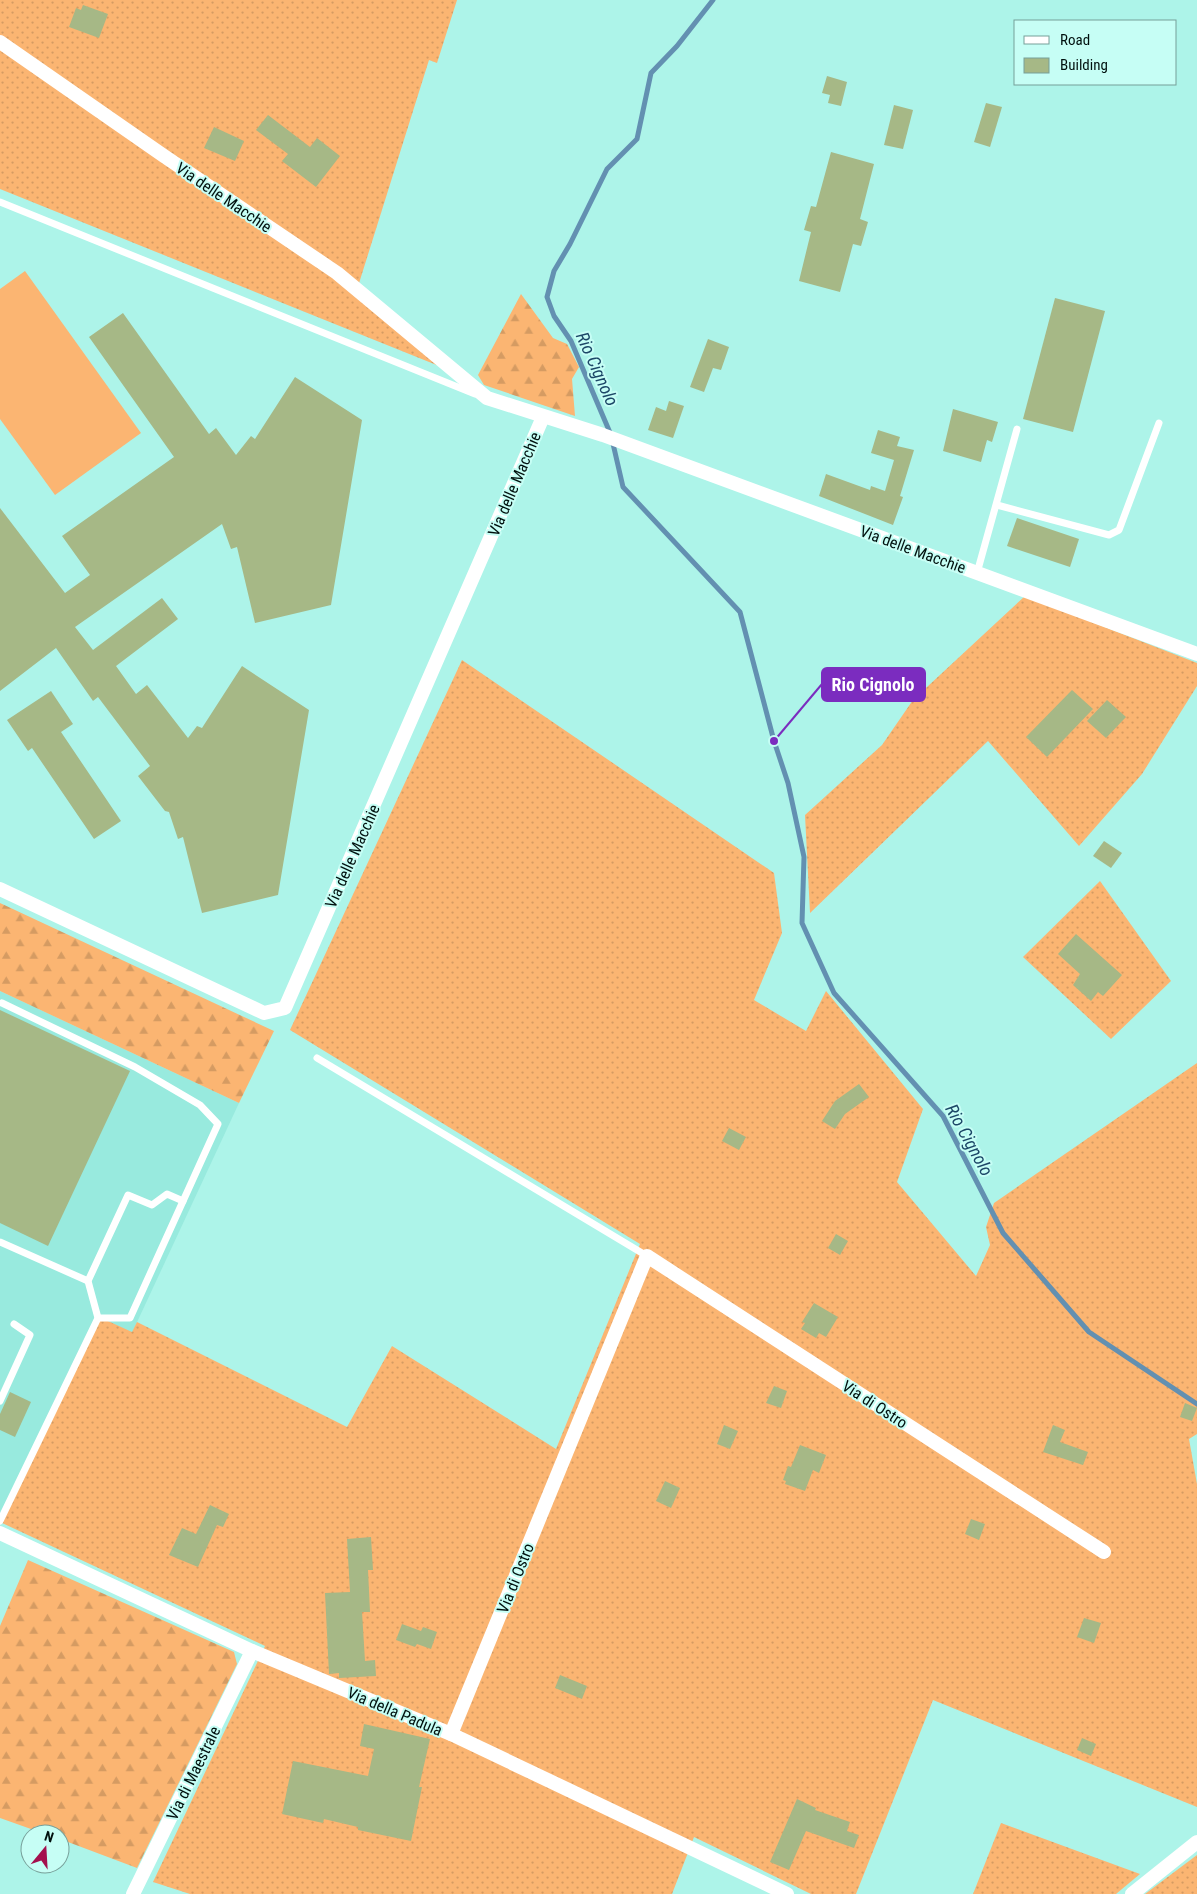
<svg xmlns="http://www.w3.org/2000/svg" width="1197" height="1894" font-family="'Roboto Condensed',sans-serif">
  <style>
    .built { fill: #98eade }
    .grass { fill: #fbb572 }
    .forest { fill: url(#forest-firs) }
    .garden { fill: url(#garden-dots) }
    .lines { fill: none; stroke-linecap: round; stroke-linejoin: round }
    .stream { stroke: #6390b1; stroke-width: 5 }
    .building { fill: #a6b886 }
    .service { stroke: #fff; stroke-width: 7 }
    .minor { stroke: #fff; stroke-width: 14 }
    .labels { text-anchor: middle; stroke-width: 4; stroke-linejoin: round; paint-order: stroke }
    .street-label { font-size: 16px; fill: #00100e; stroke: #c6fef5 }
    .water-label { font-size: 18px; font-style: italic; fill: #1c4767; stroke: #c6fef5 }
    .leader { fill: none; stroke: #7b2cbf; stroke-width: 2 }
    .callout-dot { fill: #7b2cbf; stroke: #c6fef5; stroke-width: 2 }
    .callout { fill: #7b2cbf; stroke: #7b2cbf; stroke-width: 2 }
    .callout-label { font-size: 18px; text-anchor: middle; font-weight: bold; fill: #fff }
  </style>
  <defs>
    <pattern id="forest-firs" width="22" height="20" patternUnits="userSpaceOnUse" patternTransform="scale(1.25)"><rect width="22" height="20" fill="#fbb572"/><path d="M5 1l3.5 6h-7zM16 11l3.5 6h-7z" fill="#d59b62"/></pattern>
    <pattern id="garden-dots" width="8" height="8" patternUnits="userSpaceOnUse" patternTransform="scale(1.25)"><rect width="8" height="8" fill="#fbb572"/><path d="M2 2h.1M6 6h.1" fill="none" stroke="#d59b62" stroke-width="1.8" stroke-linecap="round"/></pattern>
  </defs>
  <rect width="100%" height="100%" fill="#adf4e9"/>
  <path class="built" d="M0,991L239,1103L132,1333L97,1316L0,1521Z"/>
  <path class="grass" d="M25,271L141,433L55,495L0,419V289Z"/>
  <g class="forest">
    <path d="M521,294L553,338L567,344L579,367L572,379L575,416L484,385L478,375Z"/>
    <path d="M0,903L274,1031L239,1103L0,991Z"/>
    <path d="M28,1560L234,1652L237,1664L137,1868L60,1839V1834H45L0,1818V1626Z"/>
  </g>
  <g class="garden">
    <path d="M0,0H457L437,63L429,60L355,296L444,368L0,189Z"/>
    <path d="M1025,596L1197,663V686L1142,774L1079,846L988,741L810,913L805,815L882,745L913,700Z"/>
    <path d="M462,660L774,873L782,933L754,1000L806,1031L826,991L923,1109L897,1182L976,1276L990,1245L986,1227L994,1203L1197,1063V1434L1189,1439L1197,1484V1807L933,1700L856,1894H811L694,1837L672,1894H190L153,1882L265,1646L0,1522L97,1316L132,1332L137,1322L347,1427L392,1346L556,1449L640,1244L290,1030Z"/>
    <path d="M1100,881L1171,981L1111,1039L1023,957Z"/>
    <path d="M1001,1823L1140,1874L1116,1894H973Z"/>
    <path d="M1197,1855V1894H1145Z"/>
  </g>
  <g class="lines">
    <path class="stream" d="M713,0L677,46L651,73L637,139L607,169L570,244L554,271L547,297L554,316L571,341L611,435L623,487L740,612L774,741L788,783L804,857L802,923L834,993L943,1116L1003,1233L1089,1332L1197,1404"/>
  </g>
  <g class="building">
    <path d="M83,5L108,14L99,38L69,27L76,8L81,10Z"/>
    <path d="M827,76L847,82L841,106L828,103L830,95L822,93Z"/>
    <path d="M986,103L1002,107L990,147L974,142Z"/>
    <path d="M894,105L913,110L903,149L884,145Z"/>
    <path d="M268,115L310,147L317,138L340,156L316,187L282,161L288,154L256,130Z"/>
    <path d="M214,127L244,141L235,161L204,148Z"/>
    <path d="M831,152L874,164L860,219L868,222L861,246L853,244L840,292L799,281L811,232L804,230L811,206L816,207Z"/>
    <path d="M1055,298L1105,311L1073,432L1023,419Z"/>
    <path d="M123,313L209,434L216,428L236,455L251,436L255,439L295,377L362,420L331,605L255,623L237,547L231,549L222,524L75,627L93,650L162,598L178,619L116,666L136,694L147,685L188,738L197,726L202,728L242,666L309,710L278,895L202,913L183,837L178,839L169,812L165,811L138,776L150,766L98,697L93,701L56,648L0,691V508L65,593L90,575L62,536L174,457L89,337Z"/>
    <path d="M708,339L729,347L721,370L713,368L704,392L690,387Z"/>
    <path d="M669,401L684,406L673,438L648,430L656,407L666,411Z"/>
    <path d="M953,409L998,422L992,442L987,440L981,462L943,451Z"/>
    <path d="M878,430L900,437L897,446L914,450L900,496L903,497L893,525L819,496L826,474L870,490L871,486L885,491L894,460L871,453Z"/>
    <path d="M1017,518L1079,539L1070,567L1007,546Z"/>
    <path d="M1072,690L1093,709L1047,757L1026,737Z"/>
    <path d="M51,691L73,724L61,732L121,821L94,839L32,748L28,751L7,720Z"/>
    <path d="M1107,700L1126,717L1106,738L1087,721Z"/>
    <path d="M1104,841L1122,853L1111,868L1093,856Z"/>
    <path d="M1076,934L1122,975L1103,996L1098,992L1091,1001L1073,985L1080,974L1058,954Z"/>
    <path d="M0,1010L130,1071L48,1246L0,1223Z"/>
    <path d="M859,1084L869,1097L845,1114L835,1129L822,1121L835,1101Z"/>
    <path d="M729,1128L746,1137L739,1150L722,1141Z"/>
    <path d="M836,1234L848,1241L840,1255L828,1248Z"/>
    <path d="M814,1303L838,1317L826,1337L819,1333L816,1338L801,1329L805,1323L802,1322Z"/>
    <path d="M774,1386L787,1391L781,1408L766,1403Z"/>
    <path d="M10,1392L31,1402L15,1437L0,1430V1414Z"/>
    <path d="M1185,1403L1197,1408L1192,1421L1180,1417Z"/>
    <path d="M724,1425L738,1431L730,1449L717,1444Z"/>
    <path d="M1053,1425L1065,1430L1060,1442L1088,1452L1083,1465L1043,1452Z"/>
    <path d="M800,1445L826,1455L819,1473L813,1470L805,1491L785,1484L786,1481L783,1480L788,1466L791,1467Z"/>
    <path d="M665,1481L680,1488L671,1508L656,1501Z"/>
    <path d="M210,1505L229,1514L223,1527L217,1525L198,1567L169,1555L182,1528L196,1534Z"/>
    <path d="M971,1519L985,1524L979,1540L965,1534Z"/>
    <path d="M371,1537L373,1570H368L370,1612H362L365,1661L375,1660L376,1676L339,1678V1673L329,1674L325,1593L350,1592L347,1539Z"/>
    <path d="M1084,1618L1101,1623L1094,1643L1077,1637Z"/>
    <path d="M402,1624L421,1631L423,1627L437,1632L431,1649L417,1644L415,1647L396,1640Z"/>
    <path d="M560,1675L587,1686L582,1699L555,1688Z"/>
    <path d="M364,1724L430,1739L419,1787H422L411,1841L358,1830V1827L324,1819L323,1823L282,1814L293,1761L368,1776L374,1749L360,1746Z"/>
    <path d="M1082,1738L1096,1744L1091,1756L1077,1750Z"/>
    <path d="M797,1799L816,1808L815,1810L850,1822L847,1831L859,1835L854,1848L806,1831L789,1870L770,1862Z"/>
  </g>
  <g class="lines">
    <g class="service">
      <path d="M0,202L475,394"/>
      <path d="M997,505L1109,535L1119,530L1159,423"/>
      <path d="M977,573L1017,429"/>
      <path d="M2,1003L135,1067L200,1105L218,1124L130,1318H98"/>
      <path d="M317,1058L647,1256L648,1254"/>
      <path d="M0,1242L88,1281"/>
      <path d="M0,1401L30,1335L14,1324"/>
      <path d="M0,1521L98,1318L88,1281L128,1195L152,1205L167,1194L183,1201"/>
    </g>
    <g class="minor">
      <path d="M0,42L164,156L337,273L487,398L603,435L1197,654"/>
      <path d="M0,889L264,1013L285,1008L543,417"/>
      <path d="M0,1533L252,1651L451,1734L787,1894"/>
      <path d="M451,1734L647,1256L1104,1552"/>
      <path d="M133,1894L252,1651"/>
      <path d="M1132,1894L1197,1842"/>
    </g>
  </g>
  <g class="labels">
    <g class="street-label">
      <text transform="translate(224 197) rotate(34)" y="6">Via delle Macchie</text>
      <text transform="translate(514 484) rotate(-67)" y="6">Via delle Macchie</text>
      <text transform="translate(913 549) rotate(20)" y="6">Via delle Macchie</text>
      <text transform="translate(352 856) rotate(-66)" y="6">Via delle Macchie</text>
      <text transform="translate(875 1404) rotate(33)" y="6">Via di Ostro</text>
      <text transform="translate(515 1578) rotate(-68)" y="6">Via di Ostro</text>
      <text transform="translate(395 1711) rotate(23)" y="6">Via della Padula</text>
      <text transform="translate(193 1773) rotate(-64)" y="6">Via di Maestrale</text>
    </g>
    <g class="water-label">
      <text transform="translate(597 369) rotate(66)" y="6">Rio Cignolo</text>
      <text transform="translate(969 1140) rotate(61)" y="6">Rio Cignolo</text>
    </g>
  </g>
  <path class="leader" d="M774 741L822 684"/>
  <circle class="callout-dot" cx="774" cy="741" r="5"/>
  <rect class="callout" x="822" y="668" width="103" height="33" rx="5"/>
  <g class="callout-label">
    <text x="873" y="691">Rio Cignolo</text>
  </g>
  <rect x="1014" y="20" width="162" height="65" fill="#c6fef5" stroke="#779f99"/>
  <rect x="1024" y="36" width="25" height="8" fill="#ffffff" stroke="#779f99"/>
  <text x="1060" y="45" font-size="15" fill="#00100e">Road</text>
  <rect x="1024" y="58" width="25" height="15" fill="#a6b886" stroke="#779f99"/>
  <text x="1060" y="70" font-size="15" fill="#00100e">Building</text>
  <g transform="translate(45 1849) rotate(18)"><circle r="24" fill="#c6fef5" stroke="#779f99"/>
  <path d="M0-4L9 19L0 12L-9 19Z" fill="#a4104e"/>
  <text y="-8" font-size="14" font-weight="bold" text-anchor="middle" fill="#00100e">N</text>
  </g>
</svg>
